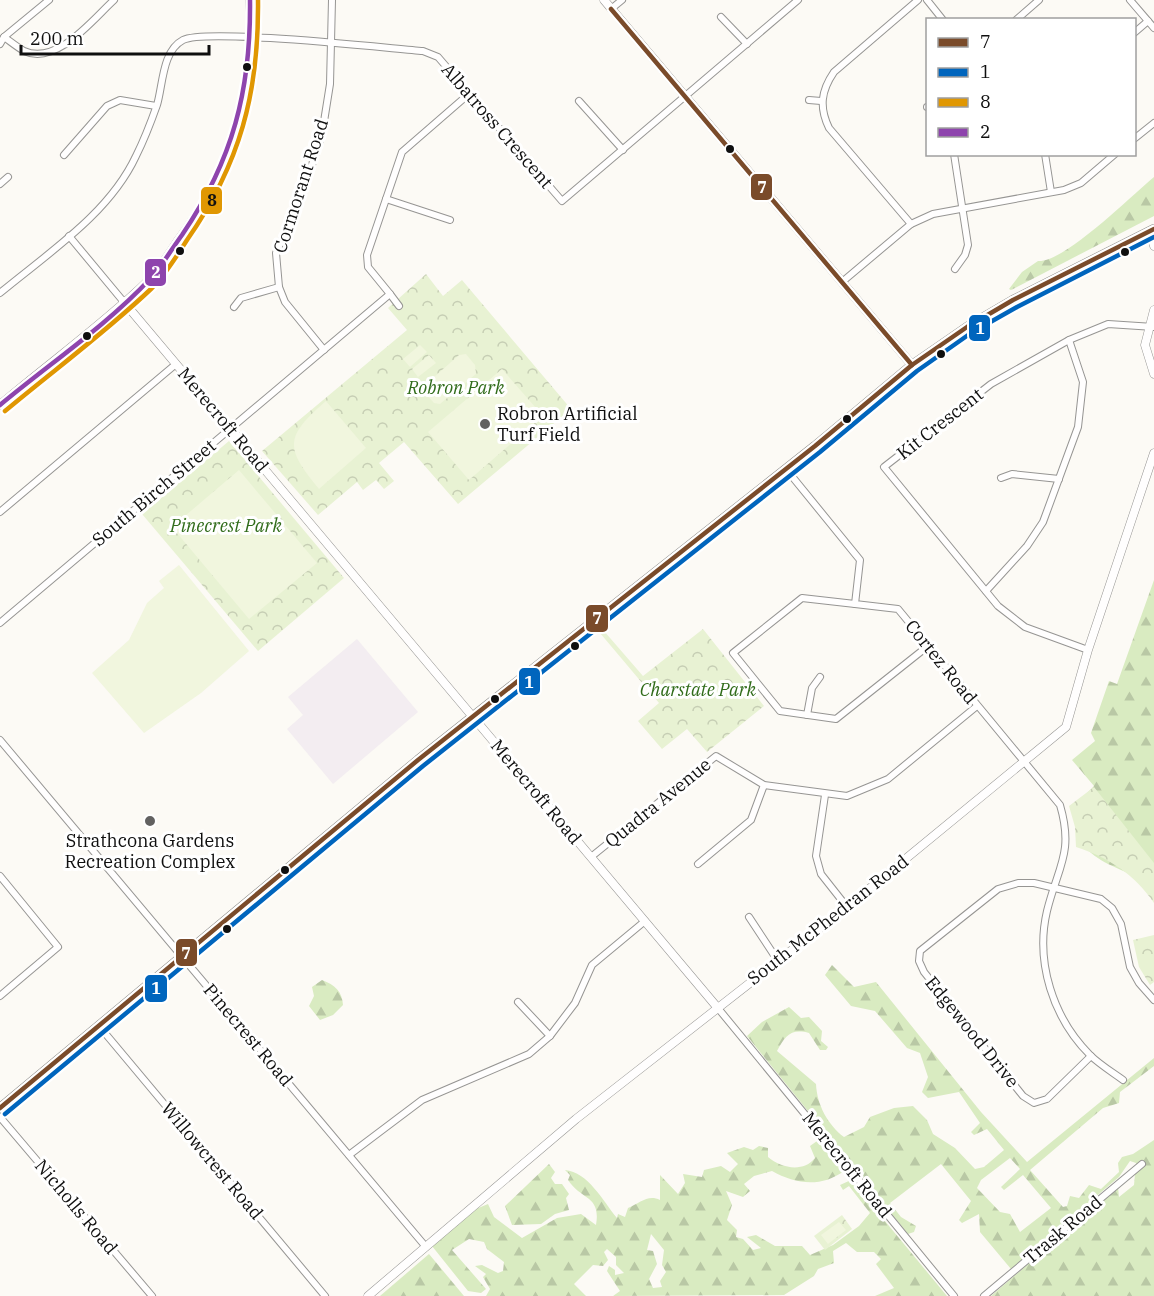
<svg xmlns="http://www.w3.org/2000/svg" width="1154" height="1296" font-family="'IBM Plex Serif',serif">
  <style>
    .industrial { fill: #f3edf1 }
    .forest { fill: url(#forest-firs); fill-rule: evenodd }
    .park { fill: url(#park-crowns) }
    .pitch { fill: #f1f6de }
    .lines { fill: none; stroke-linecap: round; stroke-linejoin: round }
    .minor-casing { stroke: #969593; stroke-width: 8 }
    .tertiary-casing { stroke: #969593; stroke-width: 9 }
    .secondary-casing { stroke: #8c8b89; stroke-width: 10 }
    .minor { stroke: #fffefe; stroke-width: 6 }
    .tertiary { stroke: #fffefe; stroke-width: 8 }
    .secondary { stroke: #f5f3eb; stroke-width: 8 }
    .bus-1-casing { stroke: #fff; stroke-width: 9 }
    .bus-2-casing { stroke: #fff; stroke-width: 9 }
    .bus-3-casing { stroke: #fff; stroke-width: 9 }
    .bus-4-casing { stroke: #fff; stroke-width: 9 }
    .bus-1 { stroke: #7a4b2a; stroke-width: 4.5 }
    .bus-2 { stroke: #0065bd; stroke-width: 4.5 }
    .bus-3 { stroke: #e09702; stroke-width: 4.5 }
    .bus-4 { stroke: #8e44ad; stroke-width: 4.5 }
    .bus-dot { fill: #0f0f0f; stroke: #fff; stroke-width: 2 }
    .poi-dot { fill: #626160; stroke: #fff; stroke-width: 2 }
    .labels { text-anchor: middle; stroke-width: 6; stroke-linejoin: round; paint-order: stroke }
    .street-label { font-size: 18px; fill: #0f0f0f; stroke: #fff }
    .park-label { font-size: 18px; font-style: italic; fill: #316c1b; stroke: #fff }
    .poi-label { font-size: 18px; fill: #0f0f0f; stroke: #fff; text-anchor: start }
    .line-badge { stroke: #fff; stroke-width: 2 }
    .badge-label { font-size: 16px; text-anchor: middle; font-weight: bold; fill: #fff }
    .pale-badge-label { font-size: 16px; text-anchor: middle; font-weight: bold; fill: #111 }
  </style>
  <defs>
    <pattern id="forest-firs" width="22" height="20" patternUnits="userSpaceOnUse" patternTransform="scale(1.5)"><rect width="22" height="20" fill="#d9ebc1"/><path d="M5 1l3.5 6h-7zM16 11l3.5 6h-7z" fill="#b9c8a5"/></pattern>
    <pattern id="park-crowns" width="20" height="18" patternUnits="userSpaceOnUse" patternTransform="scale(1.5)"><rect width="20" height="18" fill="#e8f2d3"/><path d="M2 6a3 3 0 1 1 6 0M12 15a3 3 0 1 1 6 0" fill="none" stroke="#c6ceb4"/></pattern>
  </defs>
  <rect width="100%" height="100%" fill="#fcfaf5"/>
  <path class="industrial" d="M357,639L418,712L333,784L287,729L303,715L288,697Z"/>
  <g class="forest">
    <path d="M1154,177V216L1011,290L1009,289L1022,272L1038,261C1064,263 1131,196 1154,177Z"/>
    <path d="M1154,580V901C1141,875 1133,876 1108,864C1099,860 1090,852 1081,845L1083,797L1094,786L1072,760L1095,741L1091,733L1109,681L1117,684Z"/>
    <path d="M832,965L854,987L876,982L981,1112L1027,1162L1154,1058V1066L1120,1092L1119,1103L1103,1108L1030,1170L1063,1207L1067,1206L1070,1196L1079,1198L1089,1185L1101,1189L1119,1172L1118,1163L1122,1157L1133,1154L1154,1140V1296H991L1118,1187L1119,1197L1134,1185L1136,1163L1130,1161L1119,1177L1011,1269L980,1232L979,1214L962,1223L959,1220L971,1201L941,1164L890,1203L901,1217L916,1226L914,1232L908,1234L747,1036L762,1022L789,1007L801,1018L809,1017L822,1031L821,1041L828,1047L826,1050H820L809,1033C791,1028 785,1036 777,1051L816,1084C817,1105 828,1125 844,1137L864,1127L870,1117L894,1108L913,1106L927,1120L933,1134L955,1148L975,1169L984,1167L1004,1150L987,1129L974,1135L971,1132L980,1123L959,1092L928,1098L922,1092L928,1077L920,1053L907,1048L875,1011L851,1006L825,975ZM1010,1158L1020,1169L1001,1187L1004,1190L1023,1175L1051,1208L1020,1232L1010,1214L1000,1212L977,1188L981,1180Z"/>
    <path d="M322,980C335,985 342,991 343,1005L333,1015L320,1020L309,1006L314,996L312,987Z"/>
    <path d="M817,1141L844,1171C821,1188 795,1184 772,1171L754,1176L744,1184L750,1191L743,1197L726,1191L732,1205L727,1220L737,1230L736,1237L743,1239L753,1250L761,1248L747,1237L756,1235L775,1246H802L810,1255L833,1245L859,1226L870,1213L849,1186L843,1190L840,1185L851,1180L947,1296H875L894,1288L876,1264L881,1259L874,1252H857L846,1243L833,1251L834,1263L818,1269L814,1276L784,1295L613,1296L620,1291L607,1271L609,1266L615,1270V1275L624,1273L616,1265V1257L607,1249L604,1252L608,1260L603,1266L593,1265L574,1284L586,1296H486L490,1289L483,1277L486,1274L475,1266L482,1265L498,1273L503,1271L504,1262L487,1249L484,1242L469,1239L452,1250L486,1289L481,1293L468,1291L432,1246L476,1209L488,1204L494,1217L522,1238L557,1218L581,1214L596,1225C601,1195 582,1201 568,1180L570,1175L565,1170C588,1172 603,1201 617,1218L618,1214L625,1217L628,1208C640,1203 648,1194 660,1200V1175L678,1194L685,1183L683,1174L702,1177L704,1170L721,1166L730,1172L738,1164L727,1153L744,1147L753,1150L759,1146L768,1148V1157C781,1168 803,1173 815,1158L810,1146ZM651,1234L664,1250L662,1265L666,1272L660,1281L662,1287L653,1288L649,1279L657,1264L653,1251L647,1250Z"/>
    <path d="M549,1164L555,1172L551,1178L555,1184H562L569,1194L566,1198L569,1210L555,1214L541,1224L512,1225L505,1206Z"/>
    <path d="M429,1254L464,1296H380Z"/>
  </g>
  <g class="park">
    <path d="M426,274L443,296L462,280L571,409L458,504L404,442L379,463L394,481L384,489L376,480L363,490L357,482L318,515L262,451L407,330L388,308Z"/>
    <path d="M229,441L344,578L258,651L142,514Z"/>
    <path d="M703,629L764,706L707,752L687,729L662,749L638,721L659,703L600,633L604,631L643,676Z"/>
    <path d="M1094,787L1154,863V903C1135,875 1108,857 1076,847L1075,827L1069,806Z"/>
    <path d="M1154,935V982L1150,985L1139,967L1133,940Z"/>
    <path d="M842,1215L852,1229L825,1250L814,1236Z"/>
  </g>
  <g class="pitch">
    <path d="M420,345L427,352L410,367L403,359Z"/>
    <path d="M466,354L475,365L476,374L440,404L434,403L424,392L425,385L459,355Z"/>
    <path d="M429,355L436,363L418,377L412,369Z"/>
    <path d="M502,369L543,416L469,480L428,432Z"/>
    <path d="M326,401L366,448L319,489C285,448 284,437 326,401Z"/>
    <path d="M239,470L317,563L249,619L172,527Z"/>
    <path d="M179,565L249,651L201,693L144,733L92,673L129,640L147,603L164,588L159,581Z"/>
    <path d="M839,1222L846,1230L828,1244L821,1235Z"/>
  </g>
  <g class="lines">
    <g class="minor-casing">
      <g id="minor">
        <path d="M927,0L943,20"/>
        <path d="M1130,0L1154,28"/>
        <path d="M611,9L622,0"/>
        <path d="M721,17L747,44"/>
        <path d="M1016,20L1039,0"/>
        <path d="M1134,33L1148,21"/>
        <path d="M4,37C11,42 17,47 24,51C57,66 93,19 114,0"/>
        <path d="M0,44L4,37L49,0"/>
        <path d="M809,100L821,101"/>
        <path d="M579,101L623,150"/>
        <path d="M927,107H928"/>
        <path d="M1134,139L1154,123"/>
        <path d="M954,154L968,245L965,255L955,269"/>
        <path d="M1045,154L1051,192"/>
        <path d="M64,155L107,106L120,100L156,106"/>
        <path d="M0,184L8,177"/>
        <path d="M386,199L450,220"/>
        <path d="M911,224L829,128C819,107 821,91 834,72L918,0"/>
        <path d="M69,236L123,301"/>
        <path d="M842,282L911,224L933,214L1064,190L1081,183L1115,154"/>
        <path d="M0,293C48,253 109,214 136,156C144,140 151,122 157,105C163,85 162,51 183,40C206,28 385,48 423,51L438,57L562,201L798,0"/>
        <path d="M390,294L399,306"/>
        <path d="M234,307L241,298L279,287"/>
        <path d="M324,350L285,302L279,287L276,253L304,189L322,134L330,84L332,0"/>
        <path d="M786,469L860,560L855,604L898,609L1060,805C1074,853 1058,866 1047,911C1035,962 1053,1018 1090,1055C1099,1064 1112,1072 1123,1080"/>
        <path d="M1001,478L1012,474L1059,479"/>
        <path d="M0,512L176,364"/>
        <path d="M986,591L1027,546L1043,522L1078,427L1083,382L1069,340"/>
        <path d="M855,604L802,598L733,653L780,711L836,719L928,646"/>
        <path d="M0,623L390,294L368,267L367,255L402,152L470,93"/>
        <path d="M1088,650L1025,627L998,606L884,467L991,384L1069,340L1108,324L1154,327"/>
        <path d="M807,715L812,688L820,677"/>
        <path d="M0,740L426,1247"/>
        <path d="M825,795L816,856L821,874L847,907"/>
        <path d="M591,857L716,756L764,785L847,796L888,779L977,706"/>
        <path d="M698,864L751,820L764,785"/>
        <path d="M0,876L58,947L0,996"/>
        <path d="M749,917L778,961"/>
        <path d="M518,1002L550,1036"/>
        <path d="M717,1007L954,1296"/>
        <path d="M99,1026L325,1296"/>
        <path d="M1091,1056L1047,1099L1034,1103L1023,1096L924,972L919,961L920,951L998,889L1018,883H1034L1101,899L1112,908L1121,924L1130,967L1139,983L1154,1000"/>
        <path d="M0,1117L152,1296"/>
        <path d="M349,1155L422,1100L529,1054L550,1036L575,1003L592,965L645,921"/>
        <path d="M984,1296L1142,1164"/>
      </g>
    </g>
    <g class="tertiary-casing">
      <g id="tertiary">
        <path d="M604,0L912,365"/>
        <path d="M1150,231L1154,246"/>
        <path d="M123,301L717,1007"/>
        <path d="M1154,310L1145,345L1154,374"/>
        <path d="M0,405C48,364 101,326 147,282C158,271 168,256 177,242C232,168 255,92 250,0"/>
        <path d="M368,1296L576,1119L847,907L1066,727L1088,650L1154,453"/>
      </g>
    </g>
    <g class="secondary-casing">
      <path id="secondary" d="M0,1108L418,760L815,446L912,365L967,327L1013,300L1154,229"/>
    </g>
    <use href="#minor" class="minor"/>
    <use href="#tertiary" class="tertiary"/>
    <use href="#secondary" class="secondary"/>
    <g class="bus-1-casing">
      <g id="bus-1">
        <path d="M611,9L912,365"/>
        <path d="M0,1108L418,760L815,446L912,365L967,327L1013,300L1154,229"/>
      </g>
    </g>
    <g class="bus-2-casing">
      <path id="bus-2" d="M5,1114L423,766L820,452L917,371L971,333L1017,307L1154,237"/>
    </g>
    <g class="bus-3-casing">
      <path id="bus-3" d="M5,411C54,370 106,332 152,288C166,274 176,257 187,240C240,164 259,93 258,0"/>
    </g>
    <g class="bus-4-casing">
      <path id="bus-4" d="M0,405C49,364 106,326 150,279C162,266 171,250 182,235C233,160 251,90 250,0"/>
    </g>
    <use href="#bus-1" class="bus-1"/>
    <use href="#bus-2" class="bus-2"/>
    <use href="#bus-3" class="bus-3"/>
    <use href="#bus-4" class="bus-4"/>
  </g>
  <g class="bus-dot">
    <circle cx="247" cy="67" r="5"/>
    <circle cx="730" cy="149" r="5"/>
    <circle cx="180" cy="251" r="5"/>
    <circle cx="1125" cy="252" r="5"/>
    <circle cx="87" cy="336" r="5"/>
    <circle cx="941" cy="354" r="5"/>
    <circle cx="847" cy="419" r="5"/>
    <circle cx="575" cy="646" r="5"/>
    <circle cx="495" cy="699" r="5"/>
    <circle cx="285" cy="870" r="5"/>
    <circle cx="227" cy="929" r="5"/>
  </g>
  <g class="poi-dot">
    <circle cx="485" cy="424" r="6"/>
    <circle cx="150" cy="821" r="6"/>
  </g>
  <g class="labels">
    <g class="street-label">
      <text transform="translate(497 126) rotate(49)" y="6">Albatross Crescent</text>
      <text transform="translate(301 186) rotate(-72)" y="6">Cormorant Road</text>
      <text transform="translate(223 420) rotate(50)" y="6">Merecroft Road</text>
      <text transform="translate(940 424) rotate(-38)" y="6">Kit Crescent</text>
      <text transform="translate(154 493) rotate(-40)" y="6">South Birch Street</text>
      <text transform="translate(941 662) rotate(51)" y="6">Cortez Road</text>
      <text transform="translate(536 792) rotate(50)" y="6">Merecroft Road</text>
      <text transform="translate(658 803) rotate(-39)" y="6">Quadra Avenue</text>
      <text transform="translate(828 920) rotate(-38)" y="6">South McPhedran Road</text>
      <text transform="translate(972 1032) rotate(51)" y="6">Edgewood Drive</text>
      <text transform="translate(248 1035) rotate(50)" y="6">Pinecrest Road</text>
      <text transform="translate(212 1161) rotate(50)" y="6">Willowcrest Road</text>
      <text transform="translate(847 1165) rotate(51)" y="6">Merecroft Road</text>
      <text transform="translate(76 1207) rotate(50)" y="6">Nicholls Road</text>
      <text transform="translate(1063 1230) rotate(-40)" y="6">Trask Road</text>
    </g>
    <g class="park-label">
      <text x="456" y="394">Robron Park</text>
      <text x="226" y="532">Pinecrest Park</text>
      <text x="698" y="696">Charstate Park</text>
    </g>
    <g class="poi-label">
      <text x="497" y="420">Robron Artificial<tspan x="497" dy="21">Turf Field</tspan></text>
      <text x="150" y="847" text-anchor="middle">Strathcona Gardens<tspan x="150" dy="21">Recreation Complex</tspan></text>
    </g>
  </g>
  <g class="line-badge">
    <rect x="750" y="173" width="23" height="28" rx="6" fill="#7a4b2a"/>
    <rect x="200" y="186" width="23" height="29" rx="6" fill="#e09702"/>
    <rect x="144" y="258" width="23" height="29" rx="6" fill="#8e44ad"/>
    <rect x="968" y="314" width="23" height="28" rx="6" fill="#0065bd"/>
    <rect x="585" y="604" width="24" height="29" rx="6" fill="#7a4b2a"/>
    <rect x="518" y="667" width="23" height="29" rx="6" fill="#0065bd"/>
    <rect x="175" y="938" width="23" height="29" rx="6" fill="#7a4b2a"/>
    <rect x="144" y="974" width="24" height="29" rx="6" fill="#0065bd"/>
  </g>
  <g class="badge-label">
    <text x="762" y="193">7</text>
    <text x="156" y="278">2</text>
    <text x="980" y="334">1</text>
    <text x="597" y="624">7</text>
    <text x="529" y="688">1</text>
    <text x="186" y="959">7</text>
    <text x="156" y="994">1</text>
  </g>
  <g class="pale-badge-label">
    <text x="212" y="206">8</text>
  </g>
  <rect x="926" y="18" width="210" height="138" fill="#ffffff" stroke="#9f9f9f" stroke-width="1.5"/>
  <rect x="938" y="38" width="30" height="9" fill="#7a4b2a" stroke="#9f9f9f" stroke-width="1.5"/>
  <text x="980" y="48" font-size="18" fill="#0f0f0f">7</text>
  <rect x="938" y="68" width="30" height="9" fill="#0065bd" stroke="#9f9f9f" stroke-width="1.5"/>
  <text x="980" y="78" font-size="18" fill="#0f0f0f">1</text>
  <rect x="938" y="98" width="30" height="9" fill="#e09702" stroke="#9f9f9f" stroke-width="1.5"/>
  <text x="980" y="108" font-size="18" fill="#0f0f0f">8</text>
  <rect x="938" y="128" width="30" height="9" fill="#8e44ad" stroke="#9f9f9f" stroke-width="1.5"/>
  <text x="980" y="138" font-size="18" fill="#0f0f0f">2</text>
  <path d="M21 45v9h188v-9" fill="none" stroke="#0f0f0f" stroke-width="3"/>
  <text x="30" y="45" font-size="18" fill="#0f0f0f" stroke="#ffffff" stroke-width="4.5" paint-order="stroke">200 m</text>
</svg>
